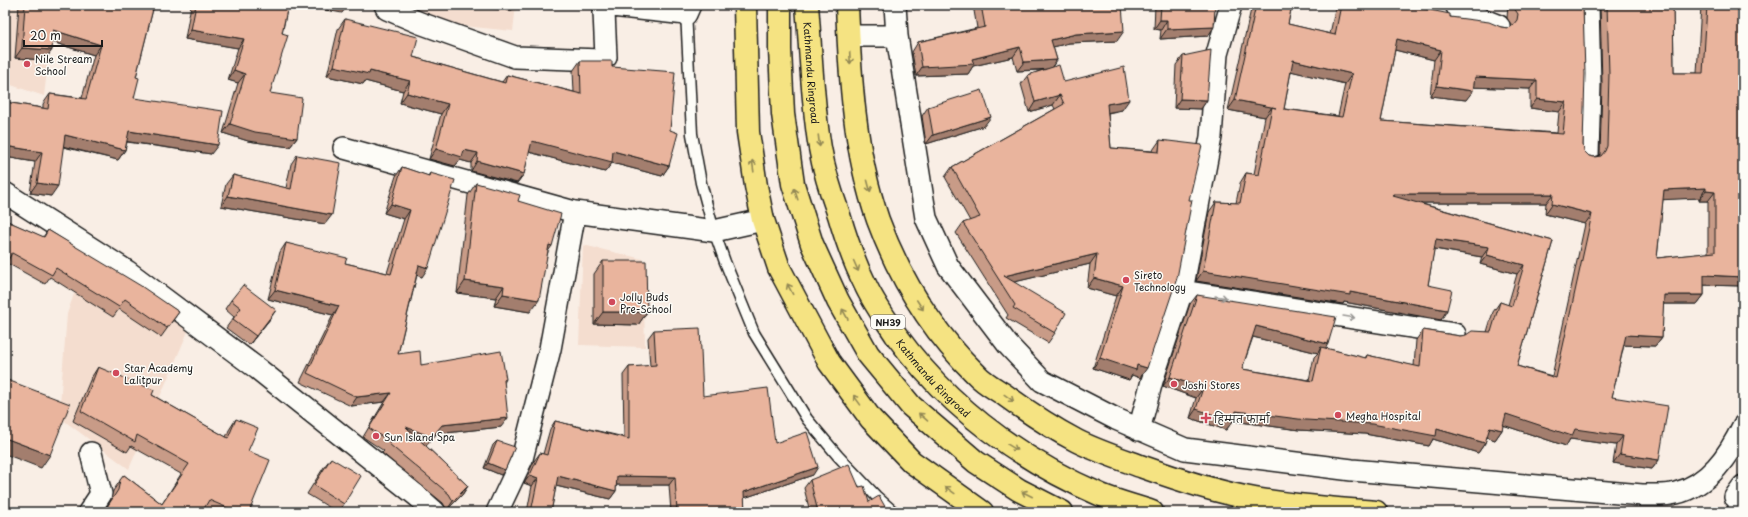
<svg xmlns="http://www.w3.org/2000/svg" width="1748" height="517" viewBox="0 0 1748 517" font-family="'Playpen Sans','Playpen Sans Deva',sans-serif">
<rect width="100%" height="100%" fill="#f9eee5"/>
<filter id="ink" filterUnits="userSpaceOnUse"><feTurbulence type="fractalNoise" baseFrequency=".025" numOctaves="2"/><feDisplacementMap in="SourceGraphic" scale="8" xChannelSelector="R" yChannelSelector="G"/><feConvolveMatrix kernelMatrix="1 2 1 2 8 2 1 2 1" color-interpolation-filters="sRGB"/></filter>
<g filter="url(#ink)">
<!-- built -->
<path fill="#f4ddcf" d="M5,5H52L50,45L44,96L5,83Z
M416,5H516L513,31L414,21Z
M583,245L643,259L645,347L579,345Z
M87,257L189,329L129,469L59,417L67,314Z"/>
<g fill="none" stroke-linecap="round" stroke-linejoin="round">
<defs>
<path id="lane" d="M686,11L692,134L701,183L714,231L725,262L754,333L807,419L838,456L876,496L894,512
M1733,512L1735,497"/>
<path id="street" d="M385,5L387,9L420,23L515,57L601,60L606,57L604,12L607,7L612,6L686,14L690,5
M895,5L897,36L926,218L948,266L1008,345L1042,381L1116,419L1185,449L1352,470L1642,495C1653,495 1666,496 1676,493C1709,485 1729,455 1743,426
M1456,5L1459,10L1499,26
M1588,5L1590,84L1588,155
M849,36H897
M344,148L575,212L714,231L763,220
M5,193L127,271L258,369L416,495L435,512
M1182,291L1455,334
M1139,430L1152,381L1182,291L1211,137L1217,54L1231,5
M1735,497L1743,486
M89,512L101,494L91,453
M497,512L522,459L550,349L575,212"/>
<path id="primary" d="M745,5L748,132L756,186L763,220L779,268L829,362L871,419L912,462L982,512
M847,5C850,77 854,151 878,220C899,277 932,331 976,374C984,383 996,389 1006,396C1028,412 1052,428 1077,441C1097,451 1121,459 1143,467C1180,480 1216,492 1255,499C1295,506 1336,509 1376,512"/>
<g id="highway">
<path d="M780,5V49L783,114L793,184L812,244L838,301L868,354L911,406L976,462L1019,490L1062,512"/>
<path id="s1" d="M807,5C811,52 812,101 820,148C824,171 831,193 839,215C846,239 854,262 865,284C873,302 885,318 896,335C949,408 1018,459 1101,495C1118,502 1135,506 1152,512"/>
</g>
</defs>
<!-- lane casing -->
<use href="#lane" stroke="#1c1c1c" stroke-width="13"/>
<!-- street casing -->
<use href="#street" stroke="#1c1c1c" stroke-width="24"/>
<!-- primary casing -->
<use href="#primary" stroke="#1c1c1c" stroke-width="25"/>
<!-- highway casing -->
<use href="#highway" stroke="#1c1c1c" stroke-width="25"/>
<!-- lane -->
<use href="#lane" stroke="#fdfcf7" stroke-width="10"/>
<!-- street -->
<use href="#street" stroke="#fdfcf7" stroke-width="21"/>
<!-- primary -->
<use href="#primary" stroke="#f5e382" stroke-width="22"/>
<!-- highway -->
<use href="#highway" stroke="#f5e382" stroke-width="22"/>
</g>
<!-- wall -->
<path fill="#c89b87" stroke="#1c1c1c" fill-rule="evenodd" d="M19,5H154L136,77L134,98L211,154L127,142L125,150L118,160L63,147L51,196L30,193L35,162L5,157V102L43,108V104L50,94L82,98L94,55L52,42V50L45,60L15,58Z
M191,5H253L258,6V5H288L270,93L297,138L290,147L248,141L223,133L238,83L228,80L238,48L185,39Z
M973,5H1122L1117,41L1069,43L1053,47L1057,60L1052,67L1064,82L1122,110L1108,113L1111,148L1153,151V150L1160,140L1140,378L1132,375L1129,380L1093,368L1116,296L1087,288L1090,264L1014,282L1055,333L1048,343L1006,318L1008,315L956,233L963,223L970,221L945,177L952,167L1055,109L1053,105L1029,112L1021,84L1028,75L1043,70L1017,71L1013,57L973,66L968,74L916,76L912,52L918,42L977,28Z
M1155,5H1215L1208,36L1160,39L1161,30L1154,29Z
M1252,5H1292L1288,24L1330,34L1336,5H1405L1450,17L1501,27L1508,28L1511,27V24L1507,18L1508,5H1583V145L1584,151L1589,156L1594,157L1600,155L1602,84L1600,5H1673L1674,73H1697L1701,5H1743V286L1704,285V295L1697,304H1663L1662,337L1655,346L1624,345L1612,397L1659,460L1652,469L1613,463L1616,445L1570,439L1566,446L1503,425L1502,430L1495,440L1487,437L1485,443L1478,453L1433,439L1429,446L1365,434L1299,430L1233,421L1226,430L1190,418L1196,398L1163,386L1190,304L1197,295L1325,348L1365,358L1367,355L1414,366L1416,340L1423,330L1460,336L1487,332L1493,312L1500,302L1508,305L1517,274L1480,264L1482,257L1434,249L1428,285L1447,310L1441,320L1344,302L1343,304L1196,281L1209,212L1216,202L1236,203L1240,183L1246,173L1254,174L1265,117L1228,110ZM1395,50L1434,60L1430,96L1466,100L1473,87L1530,89V108L1559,112L1557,133L1381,121ZM1291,71L1345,84L1338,116L1284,109ZM1700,198L1699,201H1708V253L1657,258L1663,199ZM1419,203H1546L1545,214L1585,224L1552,376L1517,366L1553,241ZM1253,337L1318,353L1314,357L1309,380L1242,369Z
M345,19L413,57L502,82L507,75L574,92L573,71L580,61L612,67L670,130L669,166L662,176L612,163L605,172L529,152L524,174L517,183L471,171V163L460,160L455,166L429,159L441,114L400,103L403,91L365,81L363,84L327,76L338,29Z
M1183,56L1207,100L1201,109L1174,108L1176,65Z
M928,107L984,126L926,144L922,116Z
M297,155L325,224L221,206L226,184L233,175L286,188L291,164Z
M402,167L428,176L430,173L422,277L417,275L398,354L421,365L506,379L504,383L501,427L436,434L426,446L468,486L462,495L447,510L443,503L382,453L384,451L363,437L384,402L351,406L300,382L333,315L268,299L280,252L286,243L345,263L387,273L404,219L384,213L396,176Z
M476,183L518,201L548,252L530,312L494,306L496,298L457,293L468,195Z
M5,220L43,237L48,230L179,312L161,337L119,309L113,317L50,277L45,284L7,263L5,265Z
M603,261L647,312L638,325L594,324V274Z
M231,300L270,319L249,345L226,328L234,317L225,309Z
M654,330L703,396L775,443L813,475L744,498L745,512H671L669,485H616V491L610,499L556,486L551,512H527L532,486L524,483L534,461L540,453L543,454L550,429L555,421L624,437L623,375L629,367L650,366L648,338Z
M98,367L152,395L226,437L229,430L236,419L248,451L249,512H206L203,511L202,512H103L111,500L113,491L124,475L162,504L181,474L131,446L127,452L73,421L91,378Z
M497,441L501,475L484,468L493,445Z
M331,458L344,504L339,512H337L307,494L324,467Z
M810,480L859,487L869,502L888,512H810L804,488Z"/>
<!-- shaded-wall -->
<path fill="#a37e6e" stroke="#1c1c1c" d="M298,5H348L342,13Z
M460,5H515L512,10L459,6Z
M1160,20H1167L1161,30L1154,29Z
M1214,27L1208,36L1160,39L1167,29Z
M53,30L101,45L94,55L46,40Z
M191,30L244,39L238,48L185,39Z
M1124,31L1117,41L1069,43L1045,49L1051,40L1076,34Z
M1397,39L1441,50L1434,60L1391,49Z
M1020,47L1013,57L973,66L968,74L916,76L922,67L972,59Z
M22,48L52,50L45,60L15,58Z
M1057,60L1050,69L1017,71L1024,62Z
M1293,60L1352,74L1345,84L1286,70Z
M334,66L370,71L410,81L403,91L365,81L363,84L327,76Z
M234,70L245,74L238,83L228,80Z
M1475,77L1537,80L1530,89L1468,87Z
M1437,86L1473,91L1466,100L1430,96Z
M407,93L448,104L441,114L400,103Z
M1060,95L1053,105L1029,112L1035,102Z
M1180,99L1207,100L1201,109L1174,108Z
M1537,99L1566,102L1559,112L1530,108Z
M1129,100L1122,110L1100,114L1107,104Z
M1235,100L1272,107L1265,117L1228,110Z
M991,117L984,126L926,144L933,135Z
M230,124L297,138L290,147L248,141L223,133Z
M129,131L218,145L211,154L123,141Z
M65,135L125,150L118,160L58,145Z
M532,141L613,151L669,166L662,176L612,163L605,172L525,151Z
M5,146L42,152L35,162L5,157Z
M436,149L464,150L478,153L471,163L460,160L455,166L429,159Z
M477,161L524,174L517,183L471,171Z
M37,183L58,186L51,196L30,193Z
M1706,188L1700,198L1657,200L1664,190Z
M1706,191L1715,192L1708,201H1699Z
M1393,194H1553L1546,203H1386Z
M228,196L332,215L325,224L221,206Z
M391,204L410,210L404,219L384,213Z
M1552,204L1592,214L1585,224L1545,214Z
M1436,239L1489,247L1482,257L1429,248Z
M549,245L552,246L543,258Z
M1097,254L1090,264L1002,285L1004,276Z
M1487,255L1524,265L1517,274L1480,264Z
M419,265L428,268L422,277L413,274Z
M1203,271L1350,292L1447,310L1441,320L1344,302L1343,304L1196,281Z
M1704,275L1743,277V286L1697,285Z
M1094,278L1123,286L1116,296L1087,288Z
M465,281L504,286L496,298L457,293Z
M275,290L339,306L333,315L268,299Z
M503,294L539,300L530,312L494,306Z
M1664,295H1704L1697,304H1657Z
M276,310L270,319L249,345L256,336Z
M603,312H647L638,325L594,324Z
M1256,326L1328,344L1322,354L1321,347L1318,353L1249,336Z
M1626,335L1662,337L1655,346L1619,345Z
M1100,358L1137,365L1147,368L1140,378L1132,375L1129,380L1093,368Z
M1170,377L1203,388L1196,398L1163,386Z
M391,393L384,402L351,406L357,397Z
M1196,409L1236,411L1437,429L1485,443L1478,453L1433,439L1429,446L1365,434L1299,430L1233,421L1226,430L1190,418Z
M1506,414L1623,436L1616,445L1570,439L1566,446L1500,424Z
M508,418L501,427L436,434L426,446L406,427L442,425Z
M1490,427L1502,430L1495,440L1483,436Z
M5,438L50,455L41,468L5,454Z
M1620,454L1659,460L1652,469L1613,463Z
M488,463L505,470L501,475L484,468Z
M818,467L813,475L738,500L744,492Z
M530,475L538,478L532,486L524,483Z
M558,476L616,491L610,499L552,485Z
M617,476L675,477L669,485H611Z
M468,486L462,495L447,510L453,501Z"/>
<!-- building -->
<path fill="#e9b49d" stroke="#1c1c1c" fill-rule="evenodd" d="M25,5H154L136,77L139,78L134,98L223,111L218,145L129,131L125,150L65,135L58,186L37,183L42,152L5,146V102L48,109L50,94L86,99L101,45L53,30L52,50L22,48Z
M196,5H253L263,7V5H288L282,33L288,35L270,93L302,98L297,138L255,132L230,124L245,74L234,70L244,39L191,30Z
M981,5H1122L1124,31L1076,34L1051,40L1057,60L1024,62L1020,47L972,59L974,64L922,67L918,42L985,27Z
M1161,5H1215L1214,27L1167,29V20H1160Z
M1256,5H1292L1288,24L1335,35L1341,5H1405L1450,14V17L1489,22L1501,27L1508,28L1513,25L1517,20L1518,14L1514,8V5H1583L1585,74L1583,145L1584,151L1589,156L1594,157L1601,156L1605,151L1607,146L1609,74L1607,5H1673L1674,73H1703L1707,5H1743V277L1704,275V295H1664L1662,337L1626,335L1612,397L1668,406L1659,460L1620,454L1623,436L1575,429L1572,436L1506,414L1502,430L1490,427L1485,443L1437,429L1436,436L1372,424L1306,420L1236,411L1233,421L1196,409L1203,388L1170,377L1197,295L1336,317L1328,344L1256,326L1242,369L1313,381L1321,347L1366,358L1367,355L1420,367L1423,330L1460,336L1466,335L1472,331L1491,332L1500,302L1512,306L1524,265L1487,255L1489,247L1436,239L1428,285L1452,290L1447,310L1350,292V295L1203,271L1216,202L1240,203L1246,173L1259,175L1272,107L1276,108L1235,100ZM1397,39L1441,50L1437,86L1473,91L1475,77L1537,80V99L1566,102L1563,134L1381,121ZM1293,60L1352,74L1342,117L1284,109ZM1706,188V191L1715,192V252L1657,258L1664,190ZM1393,194H1553L1552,204L1592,214L1556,378L1517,366L1553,241L1393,196Z
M345,19L418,37L413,57L505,83L507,75L581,94L580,61H612V67L675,72L670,130L678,133L669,166L613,151L612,162L532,141L524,174L477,161L478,153L464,150L462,157L436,149L448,104L407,93L410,81L370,71L369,74L334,66Z
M1211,50L1207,100L1180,99L1183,56Z
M1059,65L1064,82L1124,67L1129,100L1107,104L1111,148L1159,152L1160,140L1202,145L1189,200H1192L1177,278L1147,368L1137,365L1136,370L1100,358L1123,286L1094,278L1097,254L1004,276L1066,313L1055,333L1013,308L1015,305L963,223L980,217L952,167L1064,104L1060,95L1035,102L1028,75Z
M982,90L991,117L933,135L928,107Z
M297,155L341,163L332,215L228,196L233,175L291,189Z
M402,167L429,176L430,173L455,180L428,268L419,265L398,354L420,351L421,365L501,351L506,379L504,380L508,418L442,425L432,437L406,427L468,486L453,501L449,494L389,444L390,442L369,428L391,393L357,397L307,373L339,306L275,290L286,243L347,258L345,263L391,274L410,210L391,204Z
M476,183L520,195L518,201L561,214L552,246L549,245L539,300L503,294L504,286L465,281Z
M5,220L44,237L48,230L141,286L179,312L167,328L125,299L119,307L56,268L52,275L12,253L7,262L5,261Z
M603,261H646L647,312H603Z
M243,285L276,310L256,336L233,319L241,308L231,300Z
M700,328L703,396L768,388L775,443L807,432L818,467L744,492L745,512H677L675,477L617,476L616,491L558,476L551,512H531L538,478L530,475L540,453L547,455L555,421L629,439V367L656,365L654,330Z
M5,351L8,352L5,360Z
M98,367L154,390L152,395L228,438L236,419L258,428L248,451L270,460L249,512H237L209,500L202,512H107L110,508L107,507L118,490L120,480L124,475L162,504L189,464L137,435L135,442L81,411Z
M5,379L70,404L50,455L5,438Z
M497,441L515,447L505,470L488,463Z
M331,458L361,476L344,504L314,485Z
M849,464L859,487L864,486L869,502L879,496L888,512H818L810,480Z"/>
<!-- one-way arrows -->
<defs><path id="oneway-shaft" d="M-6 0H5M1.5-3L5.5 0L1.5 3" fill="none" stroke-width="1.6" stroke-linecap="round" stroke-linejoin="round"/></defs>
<g stroke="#938954">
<use href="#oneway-shaft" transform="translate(850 58) rotate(87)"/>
<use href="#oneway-shaft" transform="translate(819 141) rotate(83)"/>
<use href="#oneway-shaft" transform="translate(753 166) rotate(-98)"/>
<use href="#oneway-shaft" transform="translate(869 186) rotate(75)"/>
<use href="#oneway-shaft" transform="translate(796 194) rotate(-108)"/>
<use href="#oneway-shaft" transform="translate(856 266) rotate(66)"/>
<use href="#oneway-shaft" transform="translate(790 289) rotate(-117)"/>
<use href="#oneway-shaft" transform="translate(920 305) rotate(57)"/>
<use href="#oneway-shaft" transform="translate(845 314) rotate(-119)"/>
<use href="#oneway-shaft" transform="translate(1009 398) rotate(36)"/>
<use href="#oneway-shaft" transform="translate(857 400) rotate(-126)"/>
<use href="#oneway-shaft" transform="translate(923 417) rotate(-139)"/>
<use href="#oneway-shaft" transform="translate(1012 447) rotate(32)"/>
<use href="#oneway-shaft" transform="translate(950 490) rotate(-144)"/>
<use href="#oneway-shaft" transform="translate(1027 494) rotate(-153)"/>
</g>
<g stroke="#989794">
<use href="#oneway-shaft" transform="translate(1221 297) rotate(9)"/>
<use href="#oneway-shaft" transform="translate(1349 317) rotate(9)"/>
</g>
</g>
<!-- markers -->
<g fill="#d1495b" stroke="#fdfcf7" stroke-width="1.5">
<circle cx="27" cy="64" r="4"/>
<circle cx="1126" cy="280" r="4"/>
<circle cx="612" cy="302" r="4"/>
<circle cx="116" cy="373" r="4"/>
<circle cx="1174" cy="384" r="4"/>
<circle cx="1338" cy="415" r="4"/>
<path d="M1204 412h4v4h4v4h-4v4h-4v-4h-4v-4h4z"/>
<circle cx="376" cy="436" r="4"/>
</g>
<g text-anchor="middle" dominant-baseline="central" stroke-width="3" stroke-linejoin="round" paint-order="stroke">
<!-- shield labels -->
<rect fill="#fdfcf7" stroke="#605f5e" stroke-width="1" x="871" y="315" width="34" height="14" rx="3"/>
<g font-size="9" font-weight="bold" fill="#1c1c1c">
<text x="888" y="322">NH39</text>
</g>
<!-- poi labels -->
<g font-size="10" fill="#1c1c1c" stroke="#fdfcf7" text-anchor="start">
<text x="35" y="58">Nile Stream<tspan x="35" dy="12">School</tspan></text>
<text x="1134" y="274">Sireto<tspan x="1134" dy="12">Technology</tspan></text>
<text x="620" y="296">Jolly Buds<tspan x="620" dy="12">Pre-School</tspan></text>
<text x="124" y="367">Star Academy<tspan x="124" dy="12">Lalitpur</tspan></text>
<text x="1182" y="384">Joshi Stores</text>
<text x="1346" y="415">Megha Hospital</text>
<text x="1214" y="418">हिम्मत फार्मा</text>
<text x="384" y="436">Sun Island Spa</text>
</g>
<!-- street labels -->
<g font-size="10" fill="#1c1c1c" stroke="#fdfcf7">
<text stroke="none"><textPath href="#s1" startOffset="68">Kathmandu Ringroad</textPath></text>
<text stroke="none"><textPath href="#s1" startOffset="404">Kathmandu Ringroad</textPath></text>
</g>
</g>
<!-- margin -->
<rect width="1748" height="517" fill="none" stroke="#fdfcf7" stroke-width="20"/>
<rect x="10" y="10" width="1728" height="497" fill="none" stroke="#1c1c1c" stroke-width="1.5" filter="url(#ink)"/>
<!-- scale -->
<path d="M24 40v6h78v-6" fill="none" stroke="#1c1c1c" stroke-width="2"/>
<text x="30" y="40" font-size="12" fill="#1c1c1c" stroke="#fdfcf7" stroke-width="3" paint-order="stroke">20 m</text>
</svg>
